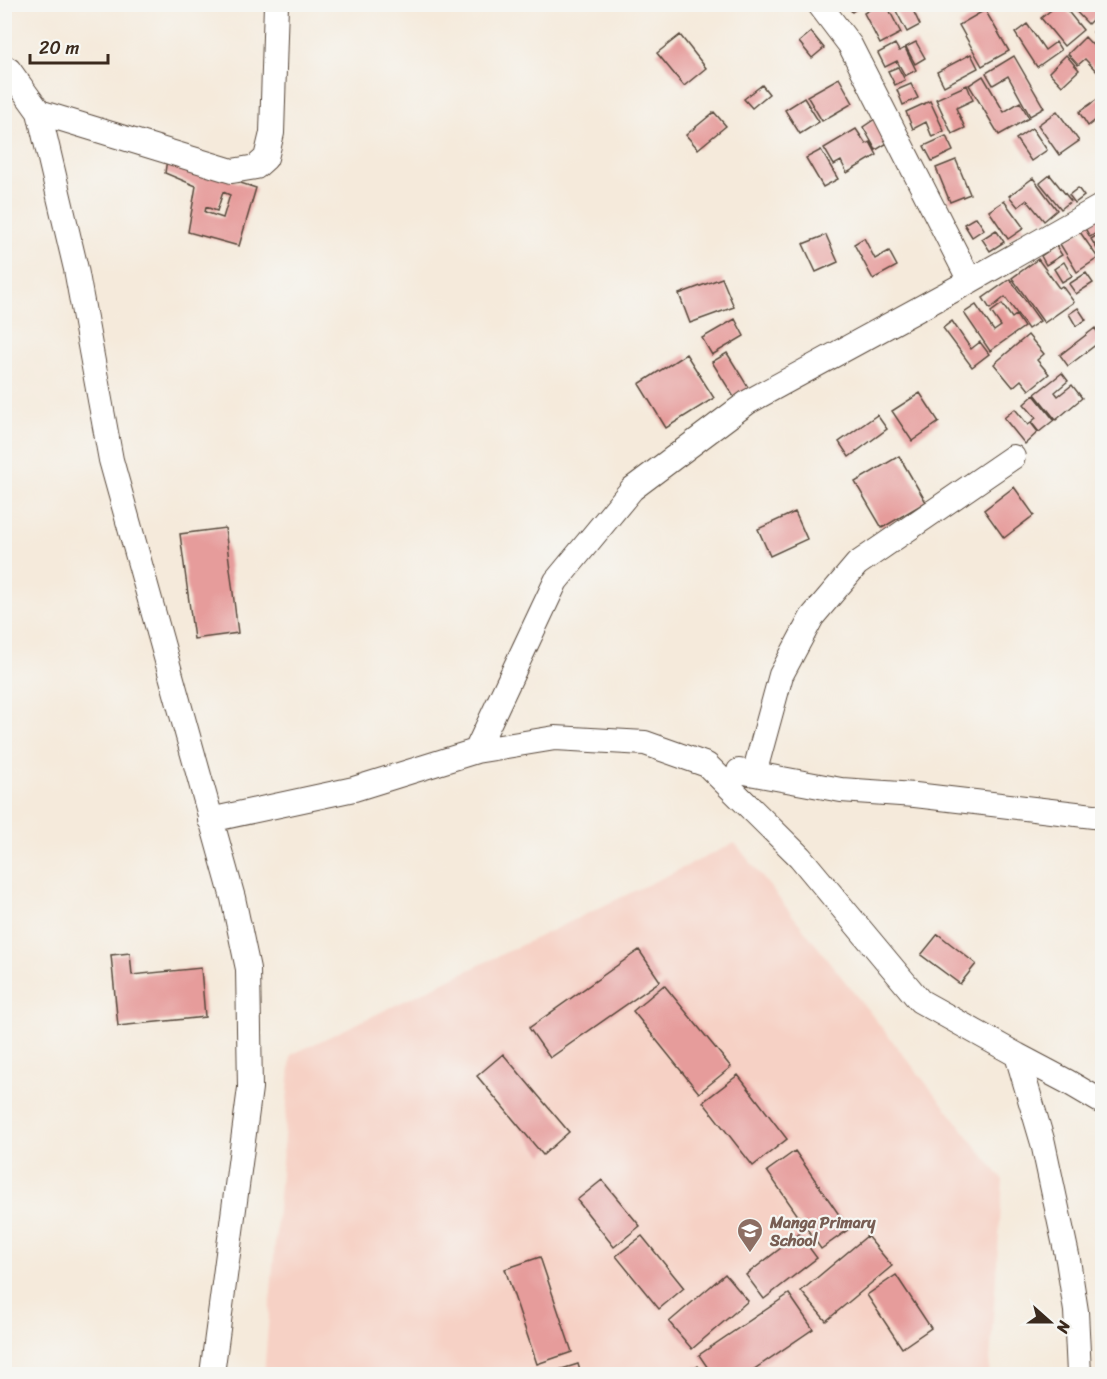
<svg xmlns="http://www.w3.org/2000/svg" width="1107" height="1379" viewBox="0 0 1107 1379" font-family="Sriracha,sans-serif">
<rect width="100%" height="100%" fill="#f6f6f2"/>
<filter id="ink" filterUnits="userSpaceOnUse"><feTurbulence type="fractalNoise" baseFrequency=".0167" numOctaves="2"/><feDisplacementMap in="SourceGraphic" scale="12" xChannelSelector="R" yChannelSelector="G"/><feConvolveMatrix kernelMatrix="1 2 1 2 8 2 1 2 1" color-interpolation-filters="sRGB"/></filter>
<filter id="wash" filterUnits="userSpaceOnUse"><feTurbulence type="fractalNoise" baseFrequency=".008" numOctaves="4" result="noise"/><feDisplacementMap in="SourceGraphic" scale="24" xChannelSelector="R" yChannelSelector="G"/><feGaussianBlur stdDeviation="1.35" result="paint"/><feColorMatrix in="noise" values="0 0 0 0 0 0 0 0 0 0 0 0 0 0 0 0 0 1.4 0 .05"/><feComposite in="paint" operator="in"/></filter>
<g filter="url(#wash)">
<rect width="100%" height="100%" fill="#f5eadb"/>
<!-- built -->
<path fill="#f6d1c5" d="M735,843L1003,1180L989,1374H264L291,1055Z"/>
<g id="blocks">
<!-- building -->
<path fill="#e69c9b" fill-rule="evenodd" d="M879,4H886L901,33L880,44L864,13Z
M888,4H910L920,25L907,32L895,9L891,11Z
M1059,4H1062L1083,30L1064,46L1041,18Z
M1069,4H1102V10L1088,24Z
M847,5H862L852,12Z
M985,10L1009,51L982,66L959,25Z
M1102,23V42L1093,32Z
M1027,24L1045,50L1056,42L1061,50L1037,67L1015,33Z
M811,32L824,48L812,58L799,42Z
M680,35L706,68L684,86L657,53Z
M1085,37L1102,55V77L1085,59L1078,65L1068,54Z
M916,42L925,58L915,64L906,47Z
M895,44L899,51L905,48L916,70L905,76L897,61L885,67L878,53Z
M971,54L978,68L944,86L937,72Z
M1066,55L1079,70L1062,86L1049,72Z
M1014,56L1044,108L1030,116L1008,76L993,85L986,73Z
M898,67L905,80L895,85L888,71Z
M983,76L1004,112L1020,102L1029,118L999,135L969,85Z
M839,78L853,103L822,121L807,96Z
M911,84L918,98L903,105L897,90Z
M762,85L769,94L752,108L744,99Z
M967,85L973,100L956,108L965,128L952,134L936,99Z
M1102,96V115L1088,126L1079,112Z
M804,98L819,122L800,134L785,110Z
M930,101L944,131L932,137L926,122L913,129L906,112Z
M1057,111L1079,141L1059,155L1038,125Z
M714,112L726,126L698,149L686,135Z
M875,119L889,142L876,150L863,127Z
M1032,128L1047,150L1031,161L1016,139Z
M856,129L866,144L870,142L877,155L847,173L841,161L834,165L824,148Z
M946,136L953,151L932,161L924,146Z
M821,150L838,179L823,187L806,158Z
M167,159L256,188L239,246L188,232L196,186L165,173ZM223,192L230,195L223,218L205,212L206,207L217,211Z
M956,160L970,194L950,202L936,168Z
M1050,175L1071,201L1061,209L1040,183Z
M1033,178L1057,210L1044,221L1027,200L1018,207L1009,196Z
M1078,188L1084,196L1075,203L1069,195Z
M1004,201L1024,228L1008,239L989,211Z
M1102,213V229L1090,237L1083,225Z
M976,217L984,229L972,237L964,224Z
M996,230L1004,242L990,251L982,239Z
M1080,232L1098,258L1077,272L1060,244Z
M1102,232V257L1091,239Z
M826,235L838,262L816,272L803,244Z
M864,238L875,259L889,251L897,266L873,279L854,244Z
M1056,246L1062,255L1046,265L1041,256Z
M1038,259L1059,288L1062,286L1074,302L1044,323L1012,278Z
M1064,262L1072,276L1062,282L1054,269Z
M1086,273L1093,283L1076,294L1069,284Z
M722,278L734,307L690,323L679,294Z
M1010,279L1040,321L1028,329L1005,297L990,309L983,298Z
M1002,304L1012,318L1016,315L1024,327L990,351L964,313L976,305L994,331L1001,326L991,312Z
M1078,308L1086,320L1076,326L1069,314Z
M735,319L744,336L712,355L702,338Z
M952,321L971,349L980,342L989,354L972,367L943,328Z
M1095,328L1102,340L1068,366L1060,355Z
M1028,335L1044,354L1037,360L1049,374L1029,390L1021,380L1013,387L994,364Z
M727,353L751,392L737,402L712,362Z
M686,354L714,398L666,428L639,384Z
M1062,373L1068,381L1055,392L1058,396L1072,385L1082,398L1056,420L1035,394Z
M920,393L939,422L912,441L892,411Z
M1034,395L1054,420L1039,432L1031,422L1036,418L1024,404Z
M1015,409L1028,425L1031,423L1038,432L1025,444L1004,418Z
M877,415L887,429L849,457L839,442Z
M899,456L926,502L882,528L855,482Z
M1014,487L1034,515L1004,538L984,510Z
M795,512L807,539L770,556L758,529Z
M225,528L238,633L194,639L180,534Z
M938,934L976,964L960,984L921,955Z
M639,950L660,981L550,1058L529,1028Z
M130,953L132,975L201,968L205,1017L118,1026L111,955Z
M664,985L731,1067L699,1093L633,1011Z
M503,1054L569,1132L543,1155L477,1076Z
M738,1075L787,1139L753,1166L703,1102Z
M795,1151L849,1229L821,1249L767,1171Z
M602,1180L640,1226L614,1247L577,1200Z
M799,1234L817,1258L764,1299L746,1275Z
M642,1236L684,1288L659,1309L616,1256Z
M867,1236L892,1266L826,1321L801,1291Z
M540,1257L572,1352L537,1364L505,1269Z
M725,1274L748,1301L692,1349L669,1322Z
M896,1275L931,1328L902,1348L867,1295Z
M789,1294L813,1329L747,1374H712L699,1355Z
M578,1364L581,1374H546Z
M698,1366L704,1374H686Z"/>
</g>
</g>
<g filter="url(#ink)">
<use href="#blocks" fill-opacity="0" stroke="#57473a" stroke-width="1.5"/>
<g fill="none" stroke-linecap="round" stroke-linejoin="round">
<defs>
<path id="minor" d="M819,4L850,45L970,281
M4,67L9,70L39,112L76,269L111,460L233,898L248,969L250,1088L212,1374
M39,112L232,171L256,167L266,158L272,133L276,4
M476,751L556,581L632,489L748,402L970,281L1102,206
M739,771L841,790L915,795L1102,817
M754,774L781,675L812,617L857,564L1013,457
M210,820L354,789L476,751L555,738L645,743L707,765L800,857L920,1001L1017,1055L1043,1143L1068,1260L1076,1311L1079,1374
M1017,1055L1068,1082L1102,1102"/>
</defs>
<!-- minor casing -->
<use href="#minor" stroke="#57473a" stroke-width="26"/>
<!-- minor -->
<use href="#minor" stroke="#fff" stroke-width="24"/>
</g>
</g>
<!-- icons -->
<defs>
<symbol id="school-pin" viewBox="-11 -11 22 30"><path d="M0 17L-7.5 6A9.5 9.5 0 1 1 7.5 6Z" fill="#8d6e63" stroke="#f6f6f2"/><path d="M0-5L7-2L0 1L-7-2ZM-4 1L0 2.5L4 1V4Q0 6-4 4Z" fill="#fff"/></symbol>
</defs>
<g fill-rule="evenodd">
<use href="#school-pin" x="735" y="1216" width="30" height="40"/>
</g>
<g text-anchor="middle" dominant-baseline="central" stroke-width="4.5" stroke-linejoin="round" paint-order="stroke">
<!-- education labels -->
<g font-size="16" font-weight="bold" fill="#785e54" stroke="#f6f6f2" text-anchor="start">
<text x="770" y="1222">Manga Primary<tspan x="770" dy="18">School</tspan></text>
</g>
</g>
<!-- margin -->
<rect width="1107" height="1379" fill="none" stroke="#f6f6f2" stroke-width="24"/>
<!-- north arrow -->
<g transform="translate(1050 1322) rotate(111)" stroke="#f6f6f2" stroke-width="4.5" paint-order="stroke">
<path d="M0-4.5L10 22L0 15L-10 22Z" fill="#3b2a1e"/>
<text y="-9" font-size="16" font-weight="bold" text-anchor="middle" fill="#3b2a1e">N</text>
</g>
<!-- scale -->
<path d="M30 54v9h78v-9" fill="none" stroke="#3b2a1e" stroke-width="3"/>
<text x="39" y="54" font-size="18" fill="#3b2a1e" stroke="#f6f6f2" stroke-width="4.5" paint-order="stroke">20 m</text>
</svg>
